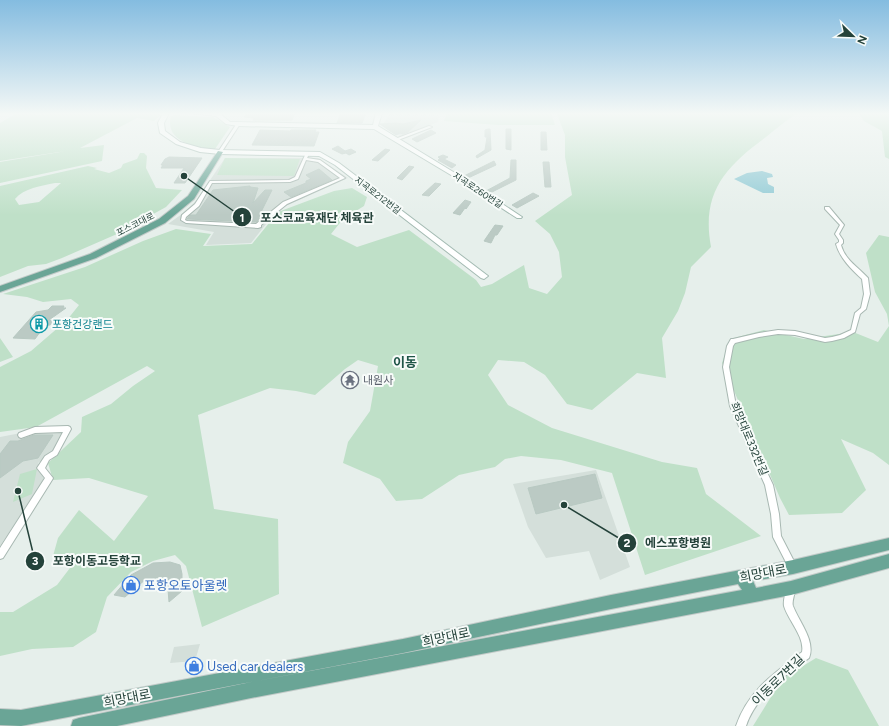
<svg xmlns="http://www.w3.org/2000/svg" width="889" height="726" viewBox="0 0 889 726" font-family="Figtree,'Noto Sans KR',sans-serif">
<rect width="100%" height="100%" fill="#e6efeb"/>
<!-- built -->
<path fill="#d4dfda" d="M389,114L439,115L438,122L400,136L382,126Z
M225,158H318L348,178L277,210L251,243L206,245L214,232L168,224L182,214L196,201Z
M65,431L52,453L38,463L44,479L0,546V437L26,432Z
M596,470L630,567L600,580L589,551L546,558L528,527L513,484Z
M200,644L195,661L170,663L174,647Z"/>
<!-- green -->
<path fill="#bfe0c8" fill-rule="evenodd" d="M17,113C27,113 44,117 51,113H156L161,115L154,121L137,118L80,148L104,145L102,161L0,183V162L66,151L0,161V123Z
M447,113H551L555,125H499L444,121Z
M798,113C786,120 776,129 766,137C725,167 701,193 711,247L691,267L685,293L678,311L662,338L666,378L637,373L592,410L567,404L545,375L524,362L498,360L488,375L508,405L552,428L662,462L697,468L706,494L761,536L645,575L612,473L561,460L521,456L505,459L495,467L459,475L422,499L396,501L380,479L343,463L348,442L370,411L378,366L358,360L345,369L315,395L296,391L270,388L198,415L214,509L278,519L279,594L202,627L186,566L175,555L153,561L131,572L107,597L96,632L73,647L32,649L0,656V612H13L57,585L73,564L53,556L58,538L79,510L114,541L148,496L89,478L53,480L48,463L81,432L82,417L111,404L133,386L155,371L147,366L36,427L0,432V367L31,351L67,320L79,305L71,299L43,302L27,297L3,294L85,267L143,241L176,229L211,234L203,246L252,244L278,212L334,191L352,188L367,197L364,206L343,219L331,234L357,247L409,230L476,280L481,287L492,284L524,265L529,288L547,294L562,277L559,252L550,234L535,221L572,195L565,157V135L557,114Z
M858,113H889V159L885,157L882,131L864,121Z
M175,115L213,117L230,127L215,149C197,148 164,142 171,116Z
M140,153H144L147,156L146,168L156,188L182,190L166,207L117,234L62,258L46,264L28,266L0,277V186L88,166L97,168L94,169L109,173L121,168L123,164L137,159ZM55,183H61L39,202L19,205L15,199C24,188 41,186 55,183Z
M225,158L300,159L294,176L217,175Z
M879,235L889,237V326L887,314L875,292L866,253Z
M889,326V465L873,453L841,439L866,490L842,513L789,515L780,498L722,363L730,339L764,330L804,339L853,332L878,342Z
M0,338L13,357L0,362Z
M37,469L32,494L13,502L20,474Z
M816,658L848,670L879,726H753L782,679Z"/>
<!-- water -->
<path fill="#8ec9d4" d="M762,171L772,174L773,177L767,178L768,184L774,187V193H763L734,179L747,173Z"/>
<!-- building -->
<path fill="#bbcac4" stroke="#b8c9c2" d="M247,113H295L292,120H253L254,118L244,117Z
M341,113H366L362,123H337Z
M421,120L408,132L403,134L400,133L396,135L380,124L396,123L403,124Z
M488,129H490L491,150L477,158L476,156L485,150L487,137H485V130Z
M506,129H511V150L506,149Z
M260,130L290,131L291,130H316L315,132H319L314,146L252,145Z
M431,130L436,133L417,142L412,139Z
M541,132H546L547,150H541Z
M338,146L345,151L351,149L356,152L349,155L346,153L342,154L332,149Z
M385,149L390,150L378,161L372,160Z
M443,155L448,157L444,159L456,165L452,168L438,160L440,159L438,157Z
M169,157L202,158L185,183H174L184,168H161L163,165H161L165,159Z
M511,160H516V180L490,193L486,191L510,178Z
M494,161L496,165L468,178L464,176Z
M543,162H549L551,187H545Z
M409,166L414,167L402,180L397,178Z
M319,169L332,180L291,197L284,192L306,183V181L311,179L306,175Z
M435,183L441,184L429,196L422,195Z
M250,186V187L258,188L253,203L265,190H272L259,216L263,217L256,222L187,219L190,215H196L213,190Z
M533,193L539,196L517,208L512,205Z
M465,200L471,202L466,209L465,208L460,215L453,213Z
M495,225L503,226L497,235H495L491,243L484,241Z
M52,306H64L63,308H66L49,320L54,322L45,328H43L35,339L13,338L36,312L48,310Z
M34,435H53L38,458L23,461L0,478V454L10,441H18Z
M595,474L602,498L536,514L528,488Z
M170,562L180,565L182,574V591L169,602L167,577L146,579L125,597L114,595L131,575L153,563Z"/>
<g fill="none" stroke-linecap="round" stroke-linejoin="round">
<defs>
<path id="street" d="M237,123L240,124L221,153H219L218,152Z
M429,126L432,127L398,140L395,139Z
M306,153L309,154L307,158L320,160L345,178L287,204L261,225V227L258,228L186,223L181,220L182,215L195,204L210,181L289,180L295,177ZM306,160L318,162L340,178L283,202L256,224L187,221L185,220L186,217L199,206L212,183L290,182L298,179Z
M825,207H829L844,225L839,234L843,240V243L841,245C845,260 858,267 868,278L870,294L866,309L860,314L855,332L844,338L832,341L825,342L795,335L778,334L759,337L735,343L733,346L729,367L736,406L773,485L779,514L781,536L797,567L796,570L793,571L790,570L773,537L771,514L765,485L730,406L723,367L727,346L731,339H733L759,333L778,330L795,331L825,338L832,337L840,335L851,330L855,313L861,308L864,294L862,279C851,269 840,258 836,244L839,242V240L835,234L840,225L825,209Z
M68,426L70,427L71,429L57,455L49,460L45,468L53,478L52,480L3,558L0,559V548L45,478L37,468L45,456L53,451L63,432L35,433L21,438L19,437L18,435L19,433L35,427Z
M791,584L794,585C797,592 791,600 793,606C799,622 816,641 809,658C784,676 756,696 746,726H736C748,691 773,674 802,652C805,637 788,620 784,606C783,601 786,590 788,585Z"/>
<path id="secondary" d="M163,113H169L164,123L165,131L180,142L201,148L220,150L320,152L339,163L488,276L484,279L481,278L335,165L319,156L220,154L200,152L176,144L160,133L158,123Z
M192,113H219L230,122H238L373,125L376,113H382L378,126L455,173L522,217L521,218H517L451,175L374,129L238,126L226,124L216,116Z"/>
<path id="primary" d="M218,151L223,152L194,199L165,223L96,258L0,292V286L90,254L159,219L188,196Z
M889,538V550L793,574L753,581L756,588L791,581L889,554V568L791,595L251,698L117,726H71L73,720L79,718L251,682L742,590L738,584L611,609L403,653L21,726L0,725V709L21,710L403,639L611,595L793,560Z"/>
</defs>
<!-- street casing -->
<use href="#street" stroke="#a8b8b2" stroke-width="2"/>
<!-- secondary casing -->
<use href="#secondary" stroke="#a4bbb3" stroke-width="2"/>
<!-- primary casing -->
<use href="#primary" stroke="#c2cac8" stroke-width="2"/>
<!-- street -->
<use href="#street" fill="#fff" fill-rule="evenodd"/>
<!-- secondary -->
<use href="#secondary" fill="#fff" fill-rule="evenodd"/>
<!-- primary -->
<use href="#primary" fill="#6aa596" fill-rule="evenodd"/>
</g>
<!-- sky -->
<linearGradient id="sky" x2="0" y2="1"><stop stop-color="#84bce0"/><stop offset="0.53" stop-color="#f4f8f6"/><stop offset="1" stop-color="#f4f8f6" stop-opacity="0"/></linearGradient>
<rect width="889" height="215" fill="url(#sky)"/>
<!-- icons -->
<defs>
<symbol id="building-ring" viewBox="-11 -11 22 22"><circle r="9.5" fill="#f7fbf9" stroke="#0f9aa8" stroke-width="1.5"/><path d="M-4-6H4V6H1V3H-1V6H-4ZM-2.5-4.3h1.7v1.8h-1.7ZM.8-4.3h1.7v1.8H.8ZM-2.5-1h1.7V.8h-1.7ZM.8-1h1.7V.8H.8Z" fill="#0f9aa8"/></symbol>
<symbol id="temple-ring" viewBox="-11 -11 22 22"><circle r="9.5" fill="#f7fbf9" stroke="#6b7280" stroke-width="1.5"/><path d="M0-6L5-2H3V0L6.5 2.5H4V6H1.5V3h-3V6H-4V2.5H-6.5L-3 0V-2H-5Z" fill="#6b7280"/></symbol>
<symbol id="shop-ring" viewBox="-11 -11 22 22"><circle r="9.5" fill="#f7fbf9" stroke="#3f7fe0" stroke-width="1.5"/><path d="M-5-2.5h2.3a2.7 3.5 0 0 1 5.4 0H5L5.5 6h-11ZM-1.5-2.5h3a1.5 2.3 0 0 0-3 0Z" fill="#3f7fe0"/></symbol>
</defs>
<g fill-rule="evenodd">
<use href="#building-ring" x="29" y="314" width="20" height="20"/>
<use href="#temple-ring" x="340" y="370" width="20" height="20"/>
<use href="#shop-ring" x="121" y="575" width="20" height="20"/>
<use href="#shop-ring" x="184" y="656" width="20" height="20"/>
</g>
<g text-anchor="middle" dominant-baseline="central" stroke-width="4" stroke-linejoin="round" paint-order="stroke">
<!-- far-street labels -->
<g font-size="9" fill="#24423a" stroke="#f7fbf9">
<text transform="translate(478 190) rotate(33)">지곡로260번길</text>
<text transform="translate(378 195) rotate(37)">지곡로212번길</text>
<text transform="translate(135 224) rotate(-27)">포스코대로</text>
</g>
<!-- culture labels -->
<g font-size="11" fill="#0d838f" stroke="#f7fbf9" text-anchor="start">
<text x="52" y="324">포항건강랜드</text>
</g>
<!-- worship labels -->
<g font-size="11" fill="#5b616d" stroke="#f7fbf9" text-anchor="start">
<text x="363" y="380">내원사</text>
</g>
<!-- street labels -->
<g font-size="11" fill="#24423a" stroke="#f7fbf9">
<text transform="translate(749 439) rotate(67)">희망대로332번길</text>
</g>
<!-- quarter labels -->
<g font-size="13" font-weight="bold" fill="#1f5548" stroke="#f7fbf9">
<text x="405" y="362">이동</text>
</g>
<!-- near-street labels -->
<g font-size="13" fill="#24423a" stroke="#f7fbf9">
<text transform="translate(763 573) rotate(-11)">희망대로</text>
<text transform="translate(446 637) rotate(-12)">희망대로</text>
<text transform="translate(778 680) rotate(-44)">이동로7번길</text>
<text transform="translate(127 698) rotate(-11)">희망대로</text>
</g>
<!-- near-shop labels -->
<g font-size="13" fill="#366cbe" stroke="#f7fbf9" text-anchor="start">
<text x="144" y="585">포항오토아울렛</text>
<text x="207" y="666">Used car dealers</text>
</g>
</g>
<!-- callouts -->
<path fill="none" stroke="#24423a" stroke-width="1.5" d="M184 176L242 217M564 505L627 543M18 491L35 561"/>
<g fill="#24423a" stroke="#f7fbf9" stroke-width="1.5">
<circle cx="184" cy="176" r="4"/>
<circle cx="564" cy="505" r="4"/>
<circle cx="18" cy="491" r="4"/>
<circle cx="242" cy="217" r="10"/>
<circle cx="627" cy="543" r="10"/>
<circle cx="35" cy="561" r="10"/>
</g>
<g font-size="12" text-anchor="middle" font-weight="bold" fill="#fff">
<text x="242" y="222">1</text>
<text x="627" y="547">2</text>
<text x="35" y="565">3</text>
</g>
<g font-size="12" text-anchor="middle" font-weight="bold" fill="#24423a" stroke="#f7fbf9" stroke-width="4" stroke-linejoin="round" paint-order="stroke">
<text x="317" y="222">포스코교육재단 체육관</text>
<text x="678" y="547">에스포항병원</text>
<text x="97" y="565">포항이동고등학교</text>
</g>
<!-- north arrow -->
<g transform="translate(853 36) rotate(113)" stroke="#f7fbf9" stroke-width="3" paint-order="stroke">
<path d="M0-3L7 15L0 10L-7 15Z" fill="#24423a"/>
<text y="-6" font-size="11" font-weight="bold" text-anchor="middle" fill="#24423a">N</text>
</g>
</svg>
